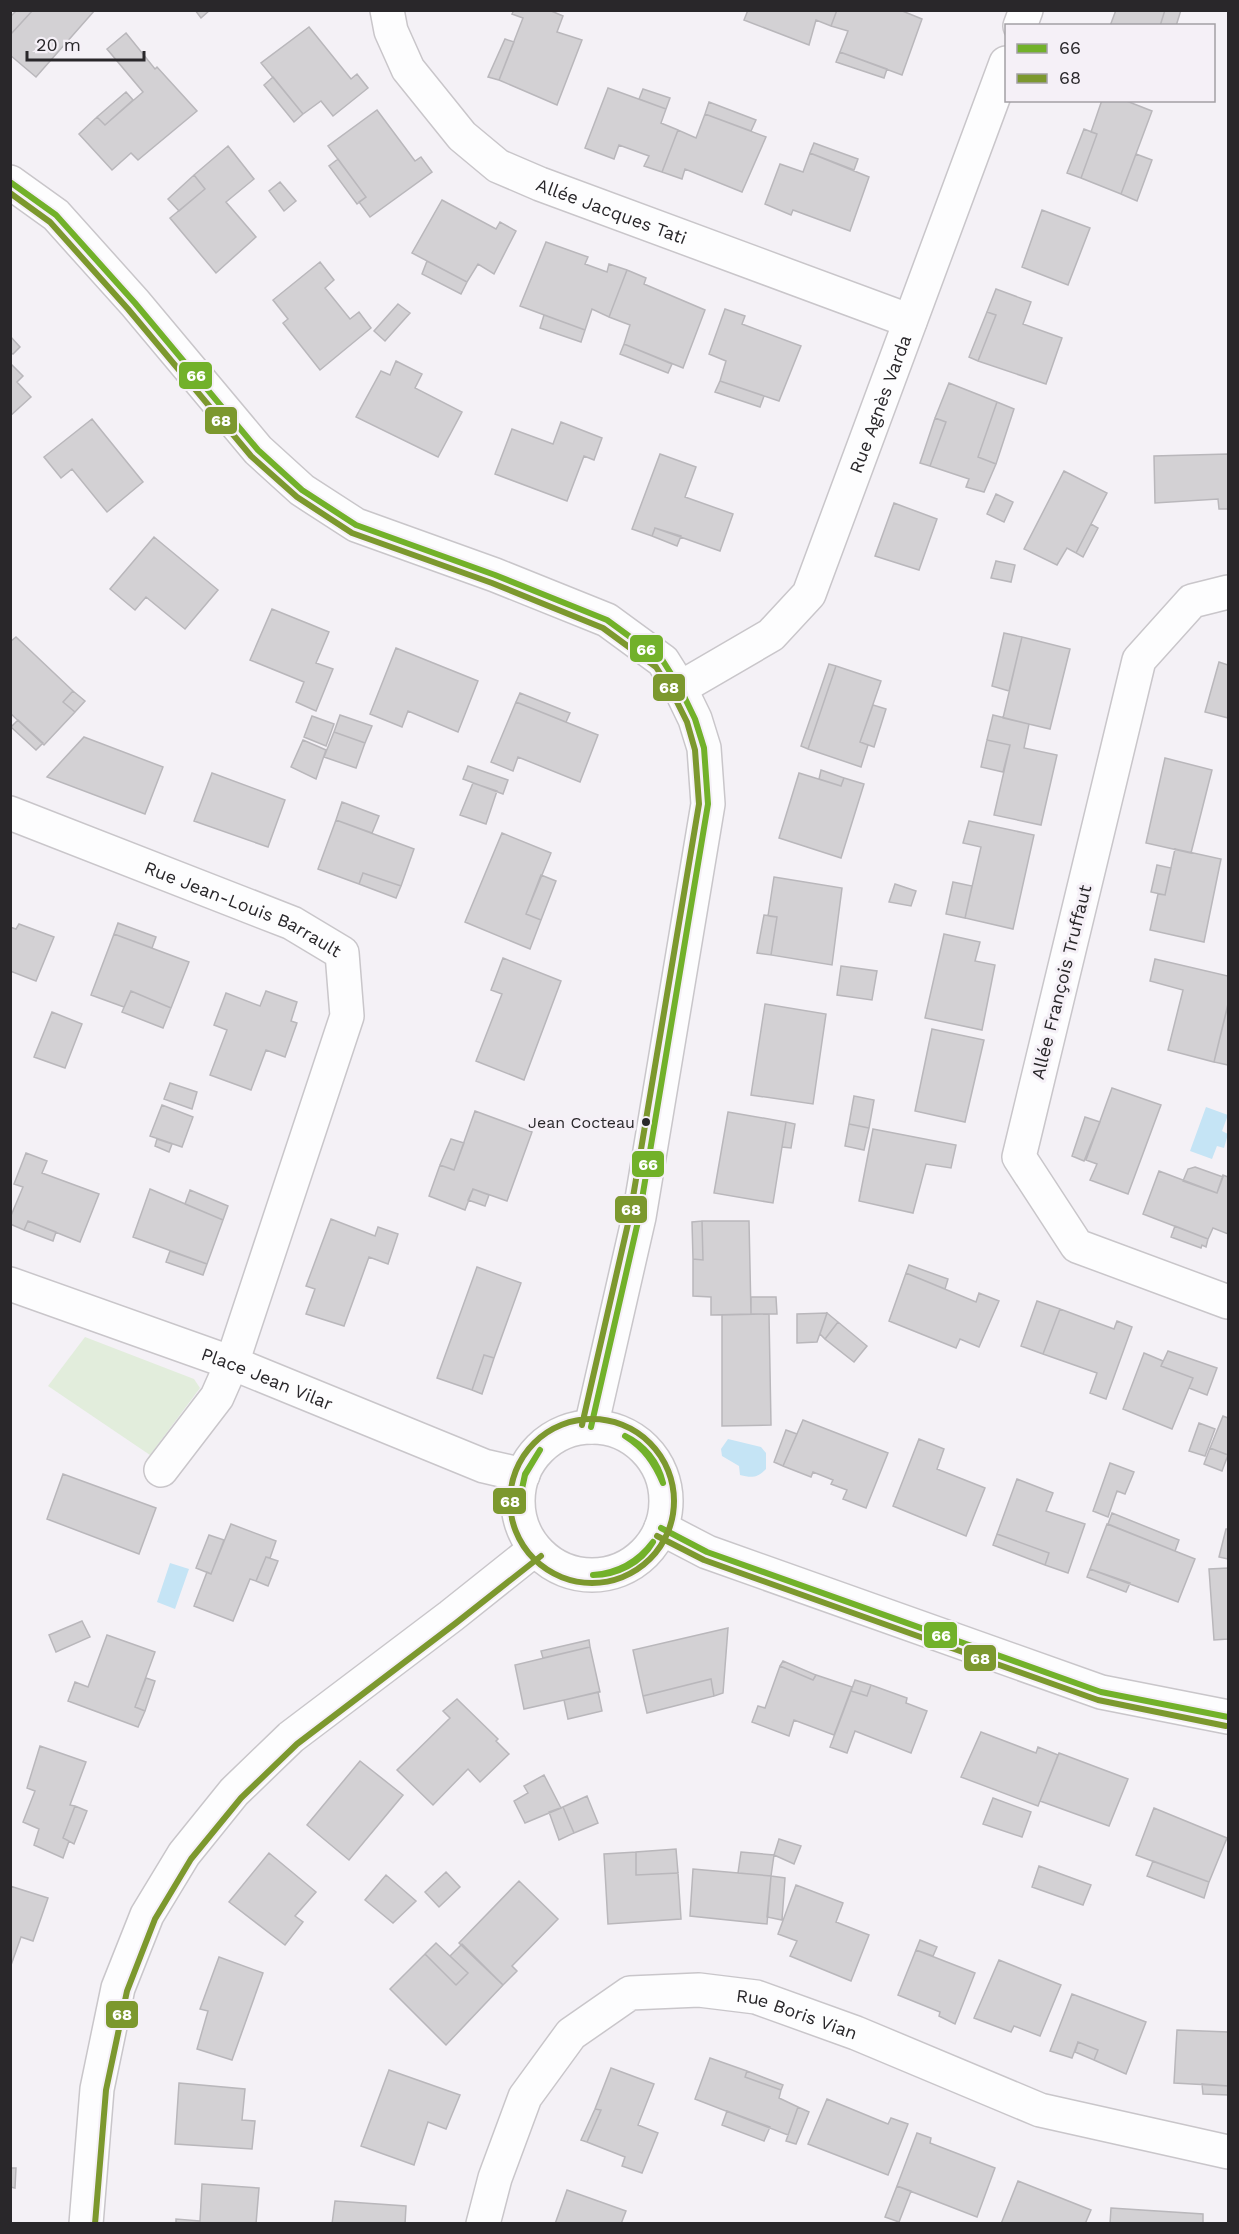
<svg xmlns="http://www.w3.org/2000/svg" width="1239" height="2234" viewBox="0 0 1239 2234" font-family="'Work Sans',sans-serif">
<rect width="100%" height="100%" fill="#f4f1f6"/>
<!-- green -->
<path fill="#e2eddc" d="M85,1337L194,1379L200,1388L150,1455L48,1386Z"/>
<!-- water -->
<path fill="#c5e4f5" d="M1206,1107L1228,1115L1222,1131L1228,1134L1224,1148L1217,1146L1212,1159L1190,1151Z
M728,1439L761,1447L766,1453V1469C757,1478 752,1478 740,1475L739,1466L722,1456L721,1449Z
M170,1563L189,1569L175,1609L157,1602Z"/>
<!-- building -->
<path fill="#d3d1d4" stroke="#b9b7bb" stroke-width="1.5" d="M17,10H33L10,35V17Z
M33,10H95L36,77L10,55V35Z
M195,10H210L201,18Z
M514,10H549L563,16L557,32L582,40L557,105L499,80L523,18L512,14Z
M748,10H837L831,26L816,20L809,45L744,20Z
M837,10H900L922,19L902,75L840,52L848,31L831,26Z
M1116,10H1165L1160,26H1110Z
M1165,10H1181L1176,26H1160Z
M309,27L351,79L357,74L368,88L333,116L321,101L303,114L261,63Z
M126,33L155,69L157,67L197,111L138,160L131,153L112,170L79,134L97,117L105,125L143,92L107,49Z
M505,39L514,42L499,80L488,77Z
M840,52L887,69L884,78L836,62Z
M273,77L303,114L294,122L264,85Z
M608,88L666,109L661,123L678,130L662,172L644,166L649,156L619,145L614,159L585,148Z
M643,89L670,98L666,109L639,99Z
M126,92L133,100L105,125L97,117Z
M1102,100H1124L1152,111L1121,194L1081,178L1097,134L1091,132Z
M709,102L756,120L751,131L705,114Z
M377,110L415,161L421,157L432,172L370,217L359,202L366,197L328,146Z
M705,114L766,137L742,192L685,169L682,179L662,172L678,130L696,138Z
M1084,129L1097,134L1081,178L1067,173Z
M814,143L858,159L854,170L810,153Z
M228,146L254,179L226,202L256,237L216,273L170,218L205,189L194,175Z
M810,153L869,177L850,231L793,210L791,215L765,204L780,164L803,172Z
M1136,154L1152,160L1137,201L1121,194Z
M338,159L366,197L357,204L329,166Z
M194,175L205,189L179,211L168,199Z
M280,182L296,201L284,211L269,191Z
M442,200L496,229L500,222L516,231L494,274L478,264L467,282L412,253Z
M1042,210L1090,228L1068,285L1022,267Z
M546,242L588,257L585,264L607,272L609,264L627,270L609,317L592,309L585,330L520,306Z
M427,261L467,282L461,294L422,274Z
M320,262L334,280L325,288L350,319L359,312L371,328L320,370L283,323L288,319L273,300Z
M627,270L646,278L644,284L705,310L683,368L624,344L630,325L609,317Z
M996,289L1031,302L1023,324L1062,338L1046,384L978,361L996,315L987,312Z
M398,304L410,313L385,341L374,331Z
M725,309L745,316L742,324L801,346L779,401L720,381L726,361L709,354Z
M987,312L996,315L978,361L969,357Z
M544,315L585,330L581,342L540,328Z
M10,336L20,347L13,354L10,352Z
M624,344L672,364L668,373L620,354Z
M396,361L422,374L415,388L462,412L438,457L356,417L381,371L390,375Z
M10,363L23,376L17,382L31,397L10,416Z
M720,381L764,396L760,407L715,392Z
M949,383L997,402L978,457L996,464L984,492L966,487L969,479L930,466L946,422L935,418Z
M997,402L1014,409L996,464L978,457Z
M935,418L946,422L930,466L920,463Z
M92,419L143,482L107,512L72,469L61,478L44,457Z
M561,422L602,438L594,460L584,456L567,501L495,474L512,429L553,444Z
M660,454L696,467L685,497L733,514L720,551L655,528L652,536L632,529Z
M1228,454V509H1219L1218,499L1155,503L1154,456Z
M1064,471L1107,493L1076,553L1067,548L1057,565L1024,549Z
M996,494L1013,502L1004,522L987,514Z
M894,503L937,519L919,570L875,556Z
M1091,524L1098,528L1083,557L1076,553Z
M655,528L681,536L677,546L652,536Z
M154,537L218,590L185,629L146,597L135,610L110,589Z
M996,561L1015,565L1011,582L991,578Z
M272,609L329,632L316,663L333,669L316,711L296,702L304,682L250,660Z
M1004,633L1022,637L1009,691L992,686Z
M16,637L73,691L63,702L75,712L44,745L10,713V642Z
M1022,637L1070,649L1050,729L1003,718Z
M396,648L478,681L458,732L408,711L402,727L370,714Z
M1219,662L1228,665V718L1205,712Z
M829,664L836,666L808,749L801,746Z
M836,666L881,681L860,742L868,745L861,767L808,749Z
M73,691L85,701L75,712L63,702Z
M520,693L570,713L566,722L516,702Z
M516,702L598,735L580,782L518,757L513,771L491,762Z
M873,705L886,709L874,747L860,742Z
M340,715L372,726L365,743L334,732Z
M993,715L1029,724L1024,748L1057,755L1041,825L994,815L1010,745L987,740Z
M312,716L334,724L326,746L304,737Z
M18,720L43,743L36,750L11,727Z
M334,732L365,743L356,768L324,757Z
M84,737L163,767L145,814L47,777Z
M303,740L326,750L316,779L291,767Z
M987,740L1010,745L1003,772L981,767Z
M1165,758L1212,770L1191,853L1146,843Z
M468,766L508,780L503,794L463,779Z
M821,770L844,778L841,786L819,779Z
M212,773L285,800L268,847L194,821Z
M799,773L841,786L844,778L864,784L841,858L779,838Z
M473,783L497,791L486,824L460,815Z
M342,802L379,816L372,833L336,820Z
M336,820L414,849L401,886L363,873L359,884L318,869Z
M969,821L1034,835L1013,929L965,918L981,847L963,843Z
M502,833L551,853L526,914L541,920L530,949L465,922Z
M1175,849L1221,859L1204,942L1150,930L1158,894L1165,895Z
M1157,865L1171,868L1165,895L1151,892Z
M363,873L401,886L396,898L359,884Z
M541,875L556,881L541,920L526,914Z
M774,877L842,888L832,965L771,955L777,917L768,916Z
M953,882L972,886L965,918L946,914Z
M895,884L916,891L911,906L889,902Z
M764,915L777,917L771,955L757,953Z
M118,923L156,937L152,948L114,934Z
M19,924L54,937L36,981L10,971V927L16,929Z
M114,934L189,962L171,1008L131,991L124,1007L91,995Z
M944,934L980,942L975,961L995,965L982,1030L925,1018Z
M503,958L561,981L524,1080L476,1061L502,994L491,990Z
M1155,959L1228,976V1004L1214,1062L1168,1050L1183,990L1150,981Z
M841,966L877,971L872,1000L837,995Z
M131,991L171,1008L163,1028L122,1012Z
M266,991L297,1002L291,1021L297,1023L285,1057L266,1050L251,1090L210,1075L227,1030L214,1025L226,993L260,1006Z
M765,1004L826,1014L813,1104L751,1095Z
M1227,1009H1228V1065L1214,1062Z
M52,1012L82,1024L65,1068L34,1057Z
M932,1029L984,1040L965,1122L915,1111Z
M170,1083L197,1092L192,1109L164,1099Z
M1112,1088L1161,1105L1128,1194L1090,1180L1097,1164L1086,1160Z
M854,1096L874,1100L869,1128L849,1124Z
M162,1105L193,1117L182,1147L150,1136Z
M475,1111L532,1132L507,1201L473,1189L465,1210L429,1196L440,1165L454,1170Z
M728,1112L786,1122L773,1203L714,1193Z
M1085,1117L1100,1122L1084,1161L1072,1156Z
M786,1122L795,1124L791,1148L782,1147Z
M849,1124L869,1128L864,1150L845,1146Z
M873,1129L956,1145L951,1168L926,1164L913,1213L859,1201Z
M157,1139L172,1144L169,1152L155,1146Z
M451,1139L464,1143L454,1170L440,1165Z
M26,1153L47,1161L42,1173L99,1194L80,1242L28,1221L24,1230L10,1224V1218L23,1187L14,1184Z
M1195,1167L1223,1177L1217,1193L1183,1181L1188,1169Z
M1159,1171L1217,1193L1223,1175L1228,1177V1234L1213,1228L1208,1239L1143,1214Z
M150,1189L223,1220L207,1264L133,1237Z
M473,1189L489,1195L485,1206L468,1200Z
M190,1190L228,1206L223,1220L185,1204Z
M331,1219L375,1236L378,1227L398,1234L388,1264L369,1257L344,1326L306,1314L315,1289L306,1286Z
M28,1221L56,1232L53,1241L24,1230Z
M702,1221L703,1260L693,1259L692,1222Z
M702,1221H749L751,1314L711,1315V1297L693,1296V1259L703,1260Z
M1175,1226L1208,1239L1206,1247L1202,1245L1201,1248L1171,1237Z
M170,1251L207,1264L203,1275L166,1262Z
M909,1265L948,1279L945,1289L906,1273Z
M477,1267L521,1283L494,1358L484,1355L472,1390L437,1378Z
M906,1273L976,1302L979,1293L999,1301L979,1347L960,1339L956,1348L889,1321Z
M751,1297H776L777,1314H751Z
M1037,1301L1060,1309L1043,1354L1021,1346Z
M1060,1309L1114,1329L1117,1321L1132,1327L1106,1399L1090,1393L1097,1373L1043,1354Z
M827,1313L838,1322L825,1339L820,1334Z
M827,1313L817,1342L797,1343V1314Z
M769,1314L771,1425L722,1426V1315Z
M838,1322L867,1346L854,1362L825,1339Z
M1168,1351L1217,1368L1207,1395L1189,1388L1193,1378L1161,1366Z
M1144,1353L1163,1361L1161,1366L1193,1378L1172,1429L1123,1409Z
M484,1355L494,1358L482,1394L472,1390Z
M1223,1416L1228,1418V1455L1210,1448Z
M803,1420L888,1453L866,1508L843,1499L847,1490L831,1484L833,1480L813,1472L811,1477L783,1466Z
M1199,1423L1215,1429L1205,1456L1189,1451Z
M786,1430L797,1434L783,1466L774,1462Z
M919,1439L944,1449L937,1469L985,1488L966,1536L893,1506Z
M1210,1448L1228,1455L1222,1471L1204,1464Z
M1110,1463L1134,1472L1125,1494L1117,1491L1108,1517L1093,1511Z
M63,1474L156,1508L139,1554L47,1519Z
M1017,1479L1053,1493L1046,1511L1085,1524L1068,1573L1045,1565L1049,1553L997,1534Z
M1112,1513L1179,1540L1175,1551L1108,1524Z
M231,1524L276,1541L270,1558L266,1557L256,1581L250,1579L233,1621L194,1606L207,1572L211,1574Z
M1107,1524L1195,1559L1178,1602L1090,1569Z
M1226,1529H1228V1559L1219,1557Z
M997,1534L1049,1553L1045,1565L993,1545Z
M209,1535L224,1540L211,1574L196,1568Z
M266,1557L278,1561L268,1586L256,1581Z
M1228,1568V1639L1214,1640L1209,1569Z
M1090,1569L1130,1583L1126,1592L1087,1577Z
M82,1621L90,1637L56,1652L49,1635Z
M728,1628L723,1693L714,1696L711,1679L643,1696L633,1650Z
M107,1635L155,1652L135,1707L145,1711L138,1727L68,1701L75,1682L88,1687Z
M589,1640L590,1647L543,1658L541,1651Z
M590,1647L600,1692L524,1709L515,1665Z
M783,1661L816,1675L813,1680L780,1666Z
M780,1666L813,1680L816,1675L852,1687L834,1735L794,1720L789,1736L752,1722L758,1706L765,1708Z
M146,1678L155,1681L145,1711L135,1707Z
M711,1679L714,1696L647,1713L643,1696Z
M855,1680L871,1685L867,1696L851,1691Z
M871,1685L907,1698L906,1703L927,1711L911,1753L855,1731L847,1753L830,1747L851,1691L867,1696Z
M598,1692L602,1711L568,1719L564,1700Z
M457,1699L498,1739L496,1741L509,1754L480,1782L468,1769L433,1805L397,1770L450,1718L443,1711Z
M981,1732L1036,1753L1038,1747L1058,1755L1038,1806L961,1777Z
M40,1746L86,1762L70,1805L75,1806L63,1838L69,1841L63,1858L34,1845L39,1829L23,1822L35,1791L27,1788Z
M1059,1753L1128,1779L1109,1826L1040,1801Z
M360,1761L403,1795L349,1860L307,1825Z
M544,1775L561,1808L525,1823L514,1801L528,1793L524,1786Z
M587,1796L598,1823L574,1833L563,1807Z
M993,1798L1031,1812L1022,1837L983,1824Z
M75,1806L87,1811L74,1844L63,1838Z
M563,1807L574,1833L559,1840L549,1812Z
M1154,1808L1227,1838L1209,1882L1136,1855Z
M779,1839L801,1846L794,1864L774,1855Z
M676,1849L678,1873L636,1875V1852Z
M636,1852V1875L678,1873L681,1919L608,1924L604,1854Z
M741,1852L774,1855L771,1876L738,1873Z
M269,1853L316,1892L295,1916L303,1922L285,1945L229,1902Z
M1153,1861L1209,1882L1204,1898L1147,1876Z
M1039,1866L1091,1885L1083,1905L1032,1887Z
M693,1869L771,1876L767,1924L690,1916Z
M446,1872L460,1887L439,1907L425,1892Z
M386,1875L416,1901L393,1923L365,1900Z
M771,1876L785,1878L782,1920L767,1917Z
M519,1881L558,1919L512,1966L517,1971L503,1985L459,1943Z
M796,1885L843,1903L836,1922L869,1935L851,1981L790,1956L797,1941L778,1934Z
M10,1886L48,1898L33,1941L21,1937L10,1968Z
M920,1940L937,1947L933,1956L916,1950Z
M436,1943L468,1973L456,1985L425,1954Z
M462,1944L503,1985L446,2045L390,1989L425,1954L456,1985L468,1973L450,1956Z
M916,1950L975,1973L955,2024L939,2016L940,2012L898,1995Z
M219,1957L263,1973L232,2060L197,2049L208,2011L200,2009Z
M999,1960L1061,1985L1040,2036L1014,2026L1011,2032L974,2018Z
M1072,1994L1146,2022L1126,2074L1094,2060L1098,2050L1078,2042L1072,2058L1050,2051Z
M1177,2030L1228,2032V2086L1174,2083Z
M1078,2042L1098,2050L1094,2060L1075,2052Z
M710,2058L747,2071L745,2077L781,2090L779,2098L798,2107L788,2135L695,2099Z
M611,2068L654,2084L638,2125L658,2133L642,2173L622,2166L625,2157L587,2142L601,2110L595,2109Z
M389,2070L460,2095L446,2129L428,2122L414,2165L361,2146Z
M747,2071L783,2085L781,2090L745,2077Z
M179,2083L245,2089L242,2120L255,2121L252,2149L175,2144Z
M1202,2084L1228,2086V2095L1203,2094Z
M827,2099L888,2124L891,2118L908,2124L888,2175L808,2144Z
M798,2107L809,2112L796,2144L786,2141Z
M595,2109L601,2110L587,2142L581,2140Z
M727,2111L770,2127L764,2141L722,2125Z
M917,2133L931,2138L930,2143L995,2168L977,2217L897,2186Z
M10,2168H16L15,2188L10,2187Z
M1018,2181L1091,2210L1085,2224H1001Z
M202,2184L259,2188L256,2224H176V2219L200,2221Z
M897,2186L911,2191L899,2222L885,2217Z
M567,2190L626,2211L621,2224H555Z
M335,2201L406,2206L405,2224H332Z
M1111,2208L1203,2214V2224H1110Z"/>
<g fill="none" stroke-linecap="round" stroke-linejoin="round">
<defs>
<g id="minor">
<path id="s1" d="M387,10L391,31L408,69L462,136L498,166L540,184L910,321"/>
<path d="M1020,26L1026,10"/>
<path d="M10,182L56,215L135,303L258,450L302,490L356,525L495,575L607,620L663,661L680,688L695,719L704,748L708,804L639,1217L591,1427"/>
<path d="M1228,592L1192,601L1139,660L1019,1157L1077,1246L1228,1302"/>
<path id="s2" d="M680,688L771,635L809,594L1006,63"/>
<path id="s3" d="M10,813L292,923L342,953L347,1016L232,1363L217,1397L161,1470"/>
<path id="s4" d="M10,1284L232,1363L484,1466L523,1475"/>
<circle cx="592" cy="1501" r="74"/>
<path d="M661,1528L707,1552L1101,1692L1228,1717"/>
<path d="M86,2224L97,2089L118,1988L147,1915L184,1854L234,1792L291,1737L451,1616L535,1549"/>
<path id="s5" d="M483,2224L495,2178L525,2097L571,2034L630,1993L699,1990L756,1997L856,2033L1040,2110L1228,2152"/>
</g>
</defs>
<!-- minor casing -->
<use href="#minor" stroke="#c9c6ca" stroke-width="36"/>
<!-- minor -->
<use href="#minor" stroke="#fdfdfe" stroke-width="33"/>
<defs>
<path id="bus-1" d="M10,182L56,215L135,303L258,450L302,490L356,525L495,575L607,620L663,661L680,688L695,719L704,748L708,804L639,1217L591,1427
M625,1436C644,1445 658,1462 663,1483
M625,1436C644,1448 654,1462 663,1483
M520,1498L525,1474L540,1450
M520,1498L525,1475L540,1450
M661,1528L707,1552L1101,1692L1228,1717
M593,1575C617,1575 641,1563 653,1542
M593,1575C618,1573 638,1562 653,1542"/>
<path id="bus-2" d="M10,193L50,222L128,309L251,456L297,497L352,533L492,583L603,628L656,667L672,692L687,722L695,750L699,804L630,1215L582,1425
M510 1501a82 82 0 1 1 164 0a82 82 0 1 1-164 0Z
M657,1536L704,1560L1098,1700L1226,1726
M95,2224L106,2090L127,1991L155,1919L191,1859L241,1798L297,1744L456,1623L541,1556"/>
</defs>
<!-- bus-1 casing -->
<use href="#bus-1" stroke="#f5f0f7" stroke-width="10"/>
<!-- bus-2 casing -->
<use href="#bus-2" stroke="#f5f0f7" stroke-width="10"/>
<!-- bus-1 -->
<use href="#bus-1" stroke="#72b12a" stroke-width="6"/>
<!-- bus-2 -->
<use href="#bus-2" stroke="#7c982e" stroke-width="6"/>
</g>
<!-- markers -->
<circle fill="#29272a" stroke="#f5f0f7" stroke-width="2" cx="646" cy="1122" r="5"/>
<g text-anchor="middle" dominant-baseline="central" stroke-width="6" stroke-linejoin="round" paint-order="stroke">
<!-- bus labels -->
<g font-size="16" fill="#29272a" stroke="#f5f0f7" text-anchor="end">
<text x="635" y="1122">Jean Cocteau</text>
</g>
<!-- street labels -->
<g font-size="18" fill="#29272a" stroke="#f5f0f7">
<text stroke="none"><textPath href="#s1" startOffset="318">Allée Jacques Tati</textPath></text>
<text stroke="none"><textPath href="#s2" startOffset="364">Rue Agnès Varda</textPath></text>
<text stroke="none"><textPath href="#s3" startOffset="252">Rue Jean-Louis Barrault</textPath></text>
<text transform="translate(1061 982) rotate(-76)">Allée François Truffaut</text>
<text stroke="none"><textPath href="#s4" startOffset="274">Place Jean Vilar</textPath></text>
<text stroke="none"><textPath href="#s5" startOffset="454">Rue Boris Vian</textPath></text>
</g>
</g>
<g stroke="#f5f0f7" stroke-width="2">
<rect x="178" y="361" width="35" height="29" rx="6" fill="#72b12a"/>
<rect x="204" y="406" width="34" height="29" rx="6" fill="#7c982e"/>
<rect x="629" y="634" width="35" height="29" rx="6" fill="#72b12a"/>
<rect x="652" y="673" width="34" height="29" rx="6" fill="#7c982e"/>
<rect x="631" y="1150" width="34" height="28" rx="6" fill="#72b12a"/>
<rect x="614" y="1195" width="34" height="29" rx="6" fill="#7c982e"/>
<rect x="492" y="1487" width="35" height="28" rx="6" fill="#7c982e"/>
<rect x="923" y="1621" width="35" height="28" rx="6" fill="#72b12a"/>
<rect x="963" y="1644" width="34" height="28" rx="6" fill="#7c982e"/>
<rect x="105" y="2000" width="34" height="29" rx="6" fill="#7c982e"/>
</g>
<g font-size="16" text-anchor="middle" font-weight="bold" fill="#fff">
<text x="196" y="381">66</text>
<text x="221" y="426">68</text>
<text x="646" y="655">66</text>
<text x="669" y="693">68</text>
<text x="648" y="1170">66</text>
<text x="631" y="1215">68</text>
<text x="510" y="1507">68</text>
<text x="941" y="1641">66</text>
<text x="980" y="1664">68</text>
<text x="122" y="2020">68</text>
</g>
<!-- border -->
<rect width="1239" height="2234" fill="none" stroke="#29272a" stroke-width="24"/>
<!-- legend -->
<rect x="1005" y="24" width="210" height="78" fill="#f5f0f7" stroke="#a3a0a5" stroke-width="1.5"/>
<rect x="1017" y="44" width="30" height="9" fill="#72b12a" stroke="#a3a0a5" stroke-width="1.5"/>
<text x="1059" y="54" font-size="18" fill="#29272a">66</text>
<rect x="1017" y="74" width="30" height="9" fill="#7c982e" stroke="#a3a0a5" stroke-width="1.5"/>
<text x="1059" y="84" font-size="18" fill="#29272a">68</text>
<!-- scale -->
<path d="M27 51v9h117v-9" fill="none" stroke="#29272a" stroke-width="3"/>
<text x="36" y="51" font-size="18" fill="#29272a" stroke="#f5f0f7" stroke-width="4.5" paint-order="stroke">20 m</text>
</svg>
